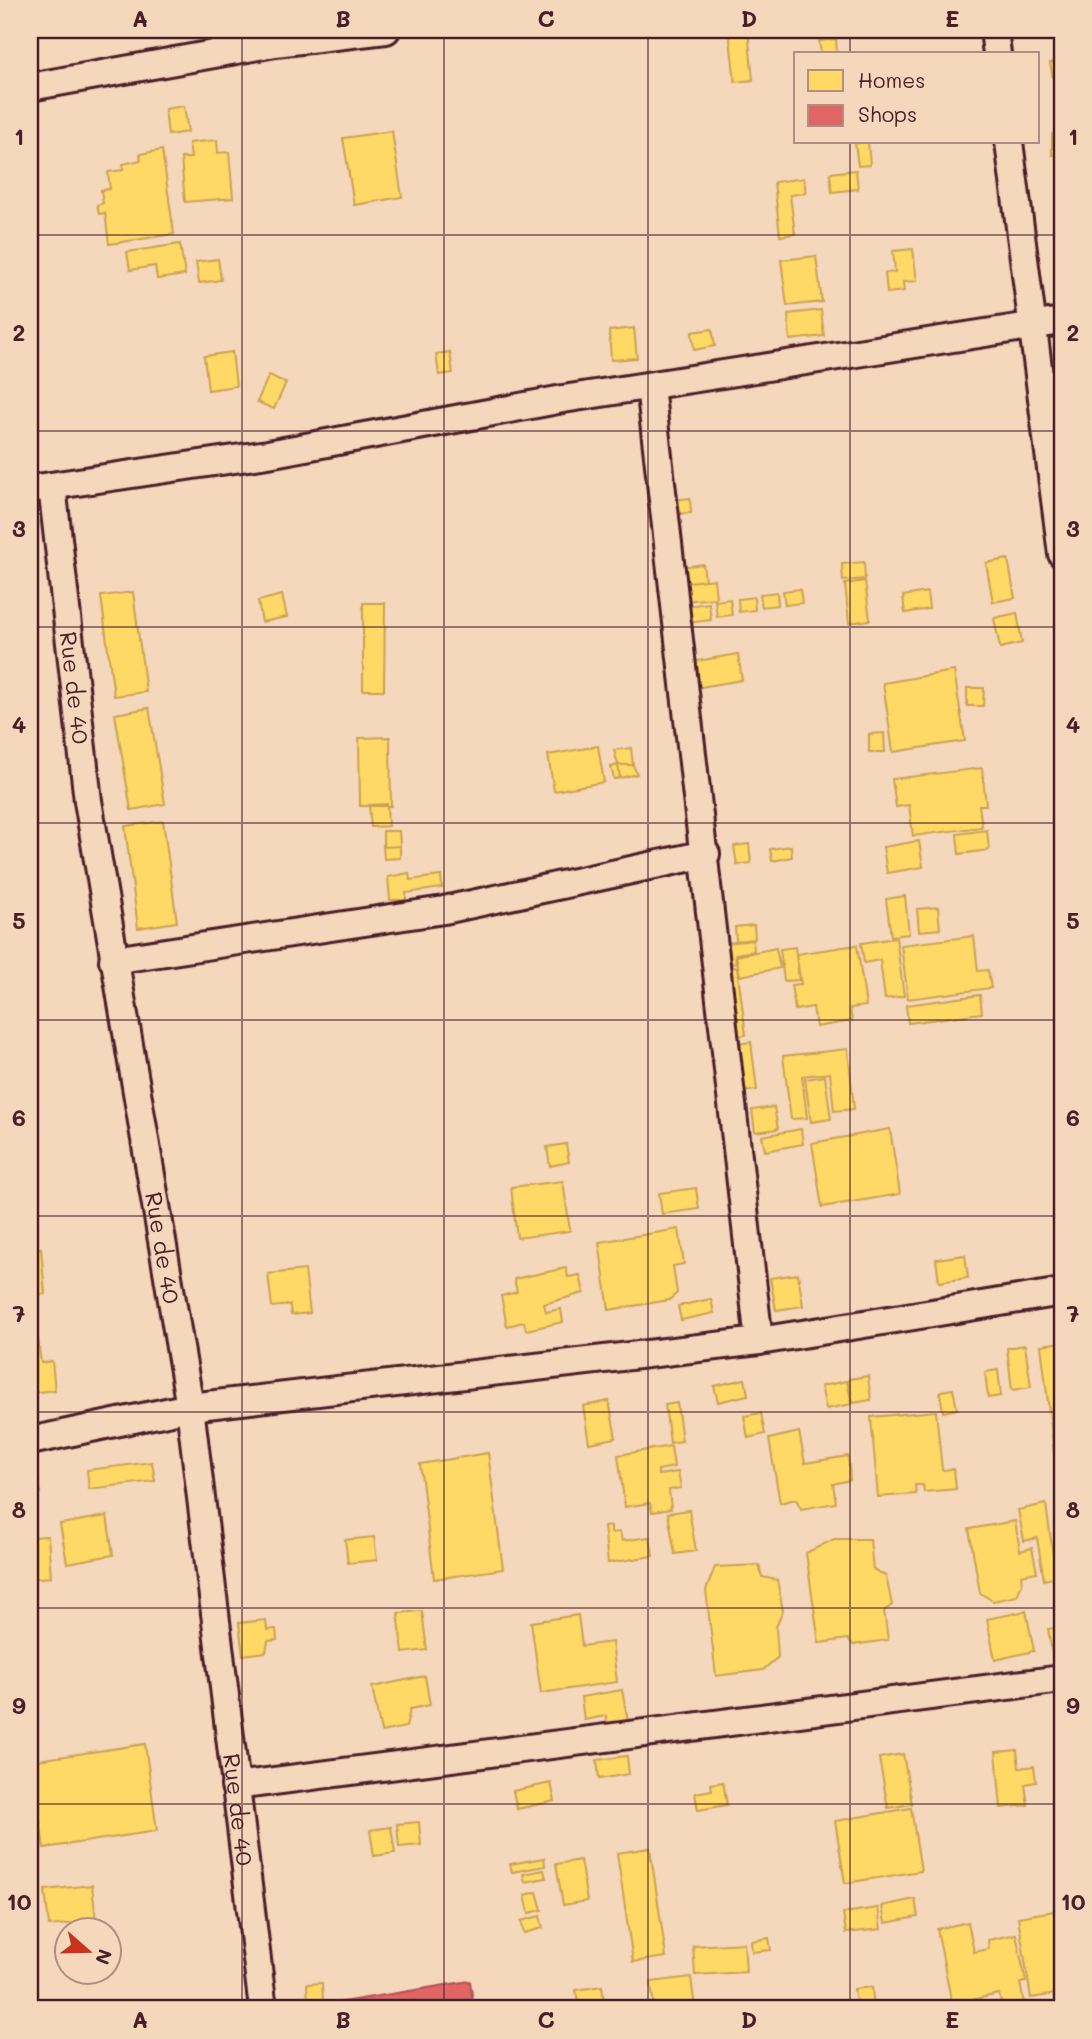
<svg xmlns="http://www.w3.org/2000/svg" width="1092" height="2039" viewBox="0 0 1092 2039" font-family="Mali,sans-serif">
<rect width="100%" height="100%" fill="#f5d8bb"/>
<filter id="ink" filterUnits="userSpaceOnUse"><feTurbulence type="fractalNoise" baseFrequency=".0143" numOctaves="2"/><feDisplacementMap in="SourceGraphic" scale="14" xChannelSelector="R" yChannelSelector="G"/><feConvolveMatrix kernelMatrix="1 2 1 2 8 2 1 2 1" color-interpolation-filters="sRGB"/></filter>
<g filter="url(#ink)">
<!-- homes -->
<path fill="#ffd966" stroke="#c9a154" stroke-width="2" d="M729,30H748L753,80L735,82Z
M836,39L837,54H821L819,41Z
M1062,61V78L1053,79L1050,63Z
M184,106L188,132L168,135L165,109Z
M392,131L402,197L354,205L343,138Z
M1052,134H1062V155H1052Z
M217,140L218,153L229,152L233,198L185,202L181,158H191L189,143Z
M868,142L870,165L858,166L855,143Z
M162,150L174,234L109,244L105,213L99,214L97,205L103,203L101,190L110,189L108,172L123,170V164L141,160L140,154Z
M856,170L858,189L832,192L830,173Z
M804,178L806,193L790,195L795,234L780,236L774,182Z
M180,244L185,275L157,279L155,266L130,270L127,252Z
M913,249L917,281L903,282L904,291L887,293L885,273L895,272L893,251Z
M816,256L822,302L787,306L781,260Z
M218,259L221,280L199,283L196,262Z
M821,310L824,336L790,340L788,314Z
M634,328L637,358L611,360L609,331Z
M712,329L715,346L694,350L692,332Z
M232,352L236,386L208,390L204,356Z
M450,352L453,373L439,375L436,354Z
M269,375L286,383L274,409L257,402Z
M690,498L691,513L674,514L673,500Z
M1008,559L1015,598L993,602L986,563Z
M864,562L865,579L843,581L842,564Z
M703,564L705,580L682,583L680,567Z
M714,579L716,598L684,601L682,583Z
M865,581L870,620L849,623L845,584Z
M800,589L802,603L785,605L783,591Z
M133,592L146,692L114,696L101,596Z
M777,592L778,605L762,607L760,594Z
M927,592L929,609L905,613L903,596Z
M282,595L287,617L262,622L258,601Z
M754,597L755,610L739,612L738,599Z
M730,599L732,615L717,617L715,601Z
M363,603H385L384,690H363Z
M709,603L711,620L687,623L685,606Z
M1017,613L1022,643L1000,648L994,618Z
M738,654L742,680L695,688L691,662Z
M954,671L965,741L893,752L883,683Z
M967,688H984L983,706H967Z
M30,702H33L35,714L30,715Z
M149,708L165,804L131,810L115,714Z
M884,733L885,752H869V734Z
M390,737L391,806H360L359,738Z
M598,746L604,782L554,791L548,755Z
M631,748L633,765H618L614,750Z
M618,765H633L637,774L620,778Z
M618,765L620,778L614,779L611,767Z
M982,768L986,805H979L982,827L913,836L909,805L896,807L892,779Z
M387,804L388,826L371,827L369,805Z
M163,821L177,922L138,928L125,826Z
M987,830L989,850L959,854L957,834Z
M383,831H399L400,846L383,847Z
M919,841L923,867L887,873L883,847Z
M749,844L751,863L737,865L734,846Z
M400,846V858L384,859L383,847Z
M791,846L792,857L772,861L770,849Z
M409,873L410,880L441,876L442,888L406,893V900H390L388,877Z
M905,896L909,934L891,936L886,899Z
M938,907L940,929L919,931L917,909Z
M754,925L755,939L736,941L735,927Z
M974,936L978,971L988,970L991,988L908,999L901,945Z
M896,938L904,996L885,999L880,960L864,963L861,943Z
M753,940L754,951L735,954L736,963L720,966L717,944Z
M857,945L866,1006L850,1008L852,1021L816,1027L813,1007L795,1010L791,985L801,984L796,954Z
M795,947L799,980L784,981L780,949Z
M776,948L780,968L740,976L736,956Z
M737,967L746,1035L729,1037L720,969Z
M980,995L982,1013L908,1023L906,1005Z
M751,1042L757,1090L737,1093L730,1045Z
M848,1049L854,1109L834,1111L830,1073L802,1076L807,1118L791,1119L783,1056Z
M825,1076L831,1119L811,1122L805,1079Z
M774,1107L778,1129L755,1132L752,1110Z
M801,1129L803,1144L765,1151L762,1136Z
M890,1129L900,1194L822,1207L812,1143Z
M566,1144L569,1162L550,1166L547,1147Z
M563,1181L570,1231L517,1238L511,1187Z
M696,1188L699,1209L662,1214L659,1193Z
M679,1229L684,1264L673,1266L677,1293L669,1300L609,1310L599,1242Z
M30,1248H41L45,1294L30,1296Z
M965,1255L968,1278L939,1282L936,1259Z
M566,1268L568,1277L580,1275L584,1293L544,1304L546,1312L561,1309L563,1322L526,1330L524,1322L507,1326L501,1296L517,1292L514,1279Z
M305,1270L310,1313L291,1315L290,1305L272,1307L268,1274Z
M798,1274L803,1306L776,1310L770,1278Z
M711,1299L714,1313L681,1320L678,1306Z
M38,1339L41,1363L52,1361L55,1390L30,1393V1340Z
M1062,1342V1484L1058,1485L1041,1345Z
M1025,1345L1031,1387L1012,1390L1007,1348Z
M998,1370L1001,1396L988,1398L985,1372Z
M868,1376L871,1400L853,1403L849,1379Z
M745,1379L748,1395L718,1402L714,1386Z
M847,1381L852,1404L826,1409L821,1386Z
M953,1389L957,1409L943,1412L940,1391Z
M609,1401L616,1438L589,1443L583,1406Z
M677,1403L682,1441L670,1443L665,1405Z
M936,1411L942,1470L954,1469L956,1489L924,1492L923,1485H915L916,1494L878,1497L871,1417Z
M761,1413L765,1434L748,1438L744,1416Z
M799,1432L805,1463L848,1456L850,1480L833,1484L836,1503L801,1509L796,1499L780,1503L769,1439Z
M671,1446L674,1467L658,1470V1475L678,1472L681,1488L669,1490L671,1509L652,1512L650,1503L625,1507L618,1455Z
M488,1453L503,1569L434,1579L420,1464Z
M152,1462L155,1481L89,1489L87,1470Z
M30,1477H38L40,1493L30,1494Z
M1046,1504L1056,1577L1044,1580L1037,1538L1024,1541L1018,1510Z
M689,1510L696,1551L675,1554L668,1513Z
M107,1516L113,1555L67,1563L60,1524Z
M1015,1521L1020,1551L1032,1548L1037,1572L1021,1575L1022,1584L1017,1596L993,1601L980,1593L969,1529Z
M611,1526V1533L620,1532L622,1541L650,1537L653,1556L608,1563L604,1527Z
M48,1536L51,1577L30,1579V1537Z
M374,1537L377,1560L348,1563L345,1540Z
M834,1539H870L873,1569L886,1576L892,1605L884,1611L888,1640L853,1645L848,1639L819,1643L806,1553Z
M759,1565L762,1577L777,1580L783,1611L776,1627L778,1657L763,1670L716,1676L706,1590L715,1567Z
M422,1611L427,1650L403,1653L398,1613Z
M1026,1611L1034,1651L995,1660L987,1619Z
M578,1615L582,1646L612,1642L617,1682L541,1693L531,1622Z
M266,1620L267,1630L276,1629L277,1640L268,1641L266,1652L243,1655L239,1623Z
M1062,1626V1662L1054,1664L1048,1629Z
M425,1676L430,1705L410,1709L406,1727L381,1732L372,1687Z
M622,1690L628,1721L607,1725L606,1716L584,1720L581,1697Z
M145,1744L157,1831L44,1848L31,1761Z
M1017,1750L1019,1768L1034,1766L1036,1782L1025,1784L1028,1805L1001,1808L996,1752Z
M903,1754L912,1804L888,1808L879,1758Z
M627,1756L629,1774L599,1779L597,1760Z
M723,1782L727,1805L698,1810L695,1793L712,1790L711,1784Z
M551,1783L555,1801L517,1809L513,1791Z
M911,1808L921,1871L845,1883L835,1821Z
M419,1822L421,1845L399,1847L397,1824Z
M391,1827L395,1853L374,1856L370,1830Z
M650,1848L666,1957L633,1962L617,1853Z
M544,1858L545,1866L512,1872L510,1864Z
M580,1860L587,1901L563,1905L556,1864Z
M544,1870L546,1878L525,1882L523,1874Z
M92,1885L96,1921L49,1926L45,1890Z
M537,1892L542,1910L529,1913L525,1895Z
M915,1899L918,1917L885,1923L882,1906Z
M878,1908L881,1929L846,1933L843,1913Z
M1060,1910L1062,1993L1031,1998L1018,1917Z
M540,1916L543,1928L524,1933L521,1921Z
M968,1922L974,1952L989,1949L988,1940L1016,1934L1026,1982L1020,1983L1024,2003L1002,2007L999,1994L952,2004L937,1929Z
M769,1938L771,1950L752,1952L751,1941Z
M744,1943L746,1972L695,1975L693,1946Z
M691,1977L695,2009H654L651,1982Z
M322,1983L323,2000L308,2001L307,1984Z
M602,1986L605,2009H579L576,1990Z
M872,1987L874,2009H857L854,1989Z
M574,2004L575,2009H552V2007Z"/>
<!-- shops -->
<path fill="#e06666" stroke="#b35154" stroke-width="2" d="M470,1981L474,2009H300Z"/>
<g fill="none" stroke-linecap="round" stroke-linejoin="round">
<defs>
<g id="minor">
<path d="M994,30L997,54"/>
<path d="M30,87L275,43L386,30"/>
<path d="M1009,142L1062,554"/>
<path d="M650,386L759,1341"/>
<path id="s1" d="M52,486L88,801L190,1407L263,2009"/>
<path d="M30,489L268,454L563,399L1062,321"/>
<path d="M113,960L444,910L706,854"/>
<path d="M30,1441L190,1407L759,1341L1062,1292"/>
<path d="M235,1786L1062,1679"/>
</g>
</defs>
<!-- minor casing -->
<use href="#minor" stroke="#4a1f2b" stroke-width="32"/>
<!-- minor -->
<use href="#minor" stroke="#f5d8bb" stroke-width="26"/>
</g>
</g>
<!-- grid -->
<path fill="none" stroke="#4a1f2b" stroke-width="2" stroke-opacity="0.55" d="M242,30V2009M444,30V2009M648,30V2009M850,30V54M850,142V2009M30,235H1062M30,431H1062M30,627H1062M30,823H1062M30,1020H1062M30,1216H1062M30,1412H1062M30,1608H1062M30,1804H1062"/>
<g text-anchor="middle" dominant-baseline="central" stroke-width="7" stroke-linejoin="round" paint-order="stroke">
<!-- street labels -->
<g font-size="23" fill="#4a1f2b" stroke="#f5d8bb">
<text stroke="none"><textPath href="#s1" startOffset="203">Rue de 40</textPath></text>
<text stroke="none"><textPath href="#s1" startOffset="770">Rue de 40</textPath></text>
<text stroke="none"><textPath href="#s1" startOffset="1337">Rue de 40</textPath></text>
</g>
</g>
<!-- margin -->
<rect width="1092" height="2039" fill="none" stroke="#f5d8bb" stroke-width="77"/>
<!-- legend -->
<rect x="794" y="52" width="245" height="91" fill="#f5d8bb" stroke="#b18e81" stroke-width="2"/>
<rect x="808" y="70" width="35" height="21" fill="#ffd966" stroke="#b18e81" stroke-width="2"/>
<text x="858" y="88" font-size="21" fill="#4a1f2b">Homes</text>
<rect x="808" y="105" width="35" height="21" fill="#e06666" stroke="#b18e81" stroke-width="2"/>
<text x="858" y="122" font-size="21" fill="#4a1f2b">Shops</text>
<!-- north arrow -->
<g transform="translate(88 1951) rotate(110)"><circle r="33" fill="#f5d8bb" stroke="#b18e81" stroke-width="2"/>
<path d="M0-5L12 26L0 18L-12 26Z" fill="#c8321e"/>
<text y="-10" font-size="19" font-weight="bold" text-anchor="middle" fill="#4a1f2b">N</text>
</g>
<rect x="38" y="38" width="1016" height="1962" fill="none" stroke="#4a1f2b" stroke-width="2.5"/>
<g font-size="23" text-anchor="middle" font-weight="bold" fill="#4a1f2b">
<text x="140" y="27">A</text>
<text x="343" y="27">B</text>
<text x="546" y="27">C</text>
<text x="749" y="27">D</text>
<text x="952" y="27">E</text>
<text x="19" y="145">1</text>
<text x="1073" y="145">1</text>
<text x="19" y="341">2</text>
<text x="1073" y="341">2</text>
<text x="19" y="537">3</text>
<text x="1073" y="537">3</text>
<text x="19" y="733">4</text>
<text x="1073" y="733">4</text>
<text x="19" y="929">5</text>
<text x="1073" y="929">5</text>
<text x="19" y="1126">6</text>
<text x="1073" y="1126">6</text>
<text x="19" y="1322">7</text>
<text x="1073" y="1322">7</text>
<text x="19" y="1518">8</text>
<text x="1073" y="1518">8</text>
<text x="19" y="1714">9</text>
<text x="1073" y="1714">9</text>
<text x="19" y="1910">10</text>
<text x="1073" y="1910">10</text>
<text x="140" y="2028">A</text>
<text x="343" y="2028">B</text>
<text x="546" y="2028">C</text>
<text x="749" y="2028">D</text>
<text x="952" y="2028">E</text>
</g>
</svg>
